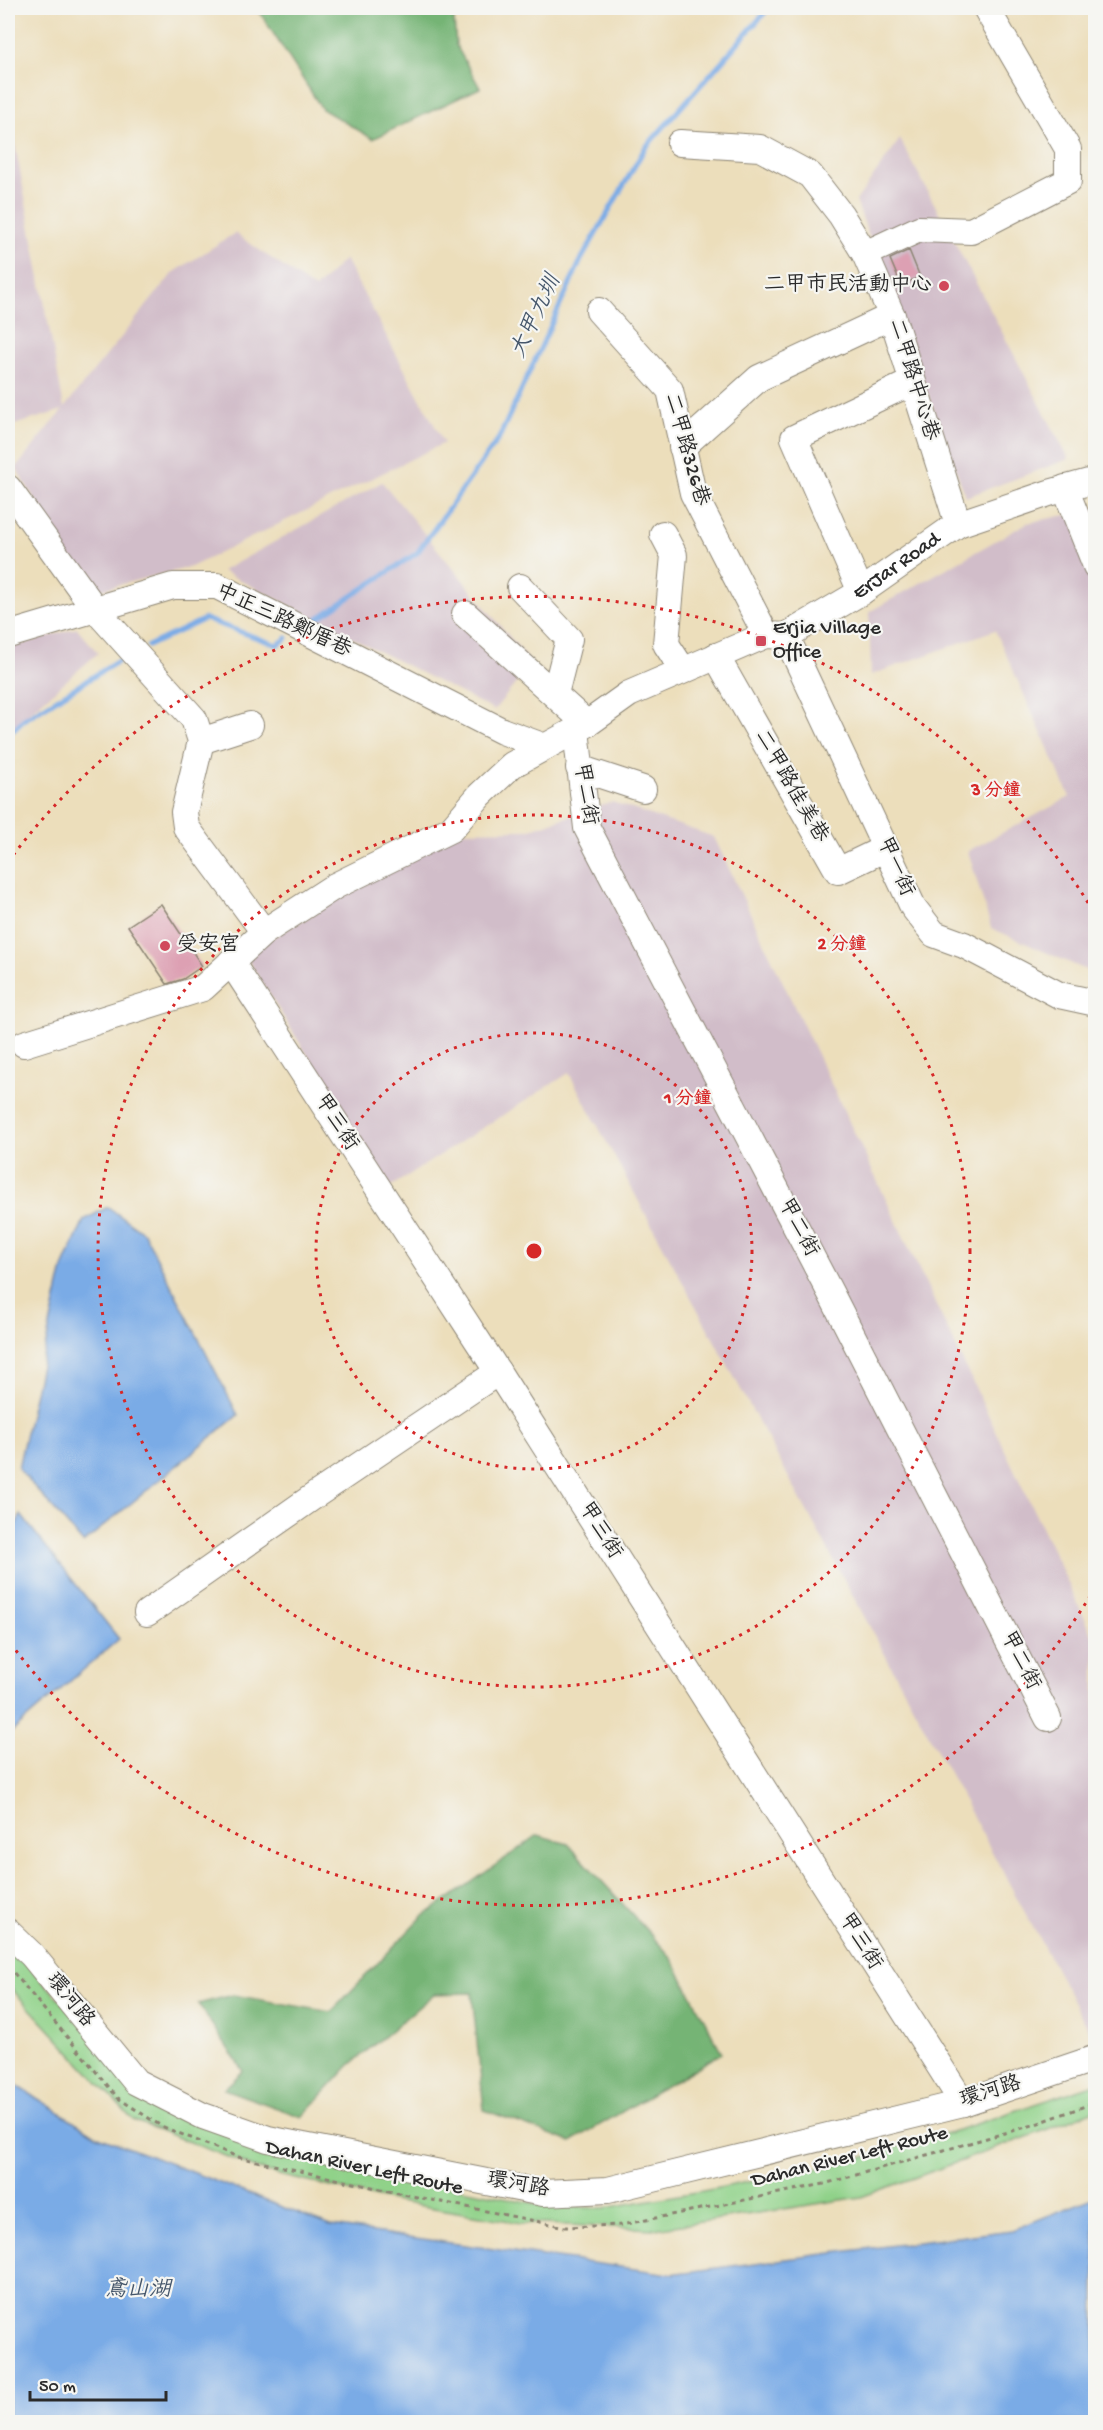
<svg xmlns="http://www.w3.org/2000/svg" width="1103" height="2430" viewBox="0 0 1103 2430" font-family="'Gochi Hand','LXGW WenKai TC',sans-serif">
<rect width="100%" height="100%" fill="#f6f6f2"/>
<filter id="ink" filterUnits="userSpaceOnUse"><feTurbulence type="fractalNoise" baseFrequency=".0167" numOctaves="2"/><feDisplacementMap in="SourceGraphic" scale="12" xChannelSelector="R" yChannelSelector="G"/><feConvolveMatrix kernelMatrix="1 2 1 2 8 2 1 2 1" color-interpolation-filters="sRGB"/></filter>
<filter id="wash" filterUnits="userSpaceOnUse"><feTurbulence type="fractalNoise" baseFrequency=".008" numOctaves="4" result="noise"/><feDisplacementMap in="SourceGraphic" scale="24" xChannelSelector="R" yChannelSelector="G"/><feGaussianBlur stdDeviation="1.35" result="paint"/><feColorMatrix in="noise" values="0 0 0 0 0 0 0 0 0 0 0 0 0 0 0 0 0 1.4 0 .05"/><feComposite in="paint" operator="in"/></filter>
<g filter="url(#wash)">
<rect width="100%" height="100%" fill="#ecdebb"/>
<!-- industrial -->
<path fill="#d1bdc9" d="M8,89L15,144L64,408L173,273L235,233L315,289L345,259L444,443L191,567L90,592L16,468L63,410L8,427Z
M900,139L1069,459L966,497L856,201Z
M382,482L532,664L494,710L222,571Z
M1095,509V974L991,928L968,851L1070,797L995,630L871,675L869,612L1027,523Z
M77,628L98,653L8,731V648Z
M612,802L714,837L1095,1640V2031L1091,2034L569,1073L390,1187L244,954L456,831L528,830Z"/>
<!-- green -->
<path fill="#90d289" stroke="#5e7e5a" stroke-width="1.5" d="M8,1944L151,2098L331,2163L553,2207L604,2208L708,2190L844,2163L964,2128L1095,2084V2110L1038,2133L861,2197L655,2229L521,2223L387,2200L266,2172L133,2120L8,1985Z"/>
<!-- forest -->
<path fill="#74b475" stroke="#507050" stroke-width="1.5" d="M257,8H453L456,45L480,88L373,139L322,109Z
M538,1835L568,1844L671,1957L722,2053L571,2142L484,2110L472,1993L434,1994L349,2066L302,2117L224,2089L243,2071L198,2004L233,1995L331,2012L421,1918Z"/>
<!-- water -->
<path fill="#7aabe6" stroke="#526b88" stroke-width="1.5" d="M108,1207L144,1233L238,1415L83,1543L18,1468L63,1268L84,1220Z
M21,1515L119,1639L8,1735V1538Z
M8,2080L96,2135L331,2226L670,2274L1012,2230L1095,2197V2422H8Z"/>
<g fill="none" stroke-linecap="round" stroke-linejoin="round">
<!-- stream -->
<path stroke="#7aabe6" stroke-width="5" d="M317,619L417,553L499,438L581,260L645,148L769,8
M148,646L205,619L277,645L287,638
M8,735L23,720L120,660"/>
</g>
<g id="blocks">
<!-- building -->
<path fill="#dda0b3" d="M909,250L920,277L901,285L890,259Z
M161,904L202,966L183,979L167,984L128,926Z"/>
</g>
</g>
<g filter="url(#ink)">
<use href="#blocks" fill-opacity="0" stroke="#8c8473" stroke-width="1.5"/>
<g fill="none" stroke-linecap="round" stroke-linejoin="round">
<defs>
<g id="minor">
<path d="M680,143L760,148L810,175L841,215L865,254L892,316L958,524"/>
<path d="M865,254L919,229L971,231L1068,181V149L986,8"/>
<path d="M599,311L670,390L693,493L766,635"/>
<path d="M682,447L759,378L892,316"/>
<path d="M8,488L95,609L194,719L201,741L184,812L186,827L264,932"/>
<path d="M1065,488L1096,566"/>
<path d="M663,534L674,555L666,644L683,670"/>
<path d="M520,587L569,639L555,694"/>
<path d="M861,592L794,438L912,382"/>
<path d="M465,614L587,724"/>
<path d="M8,635L173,586H217L502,731L545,747"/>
<path d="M786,636L913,907L934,934L964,945L1059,995L1096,1003"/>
<path d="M716,656L838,871L886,848"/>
<path d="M576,730L587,828L830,1292L1048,1718"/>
<path d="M201,741L250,725"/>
<path d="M579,768L643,789"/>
<path d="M231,962L498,1372L963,2103"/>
<path id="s1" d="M24,1044L203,988L264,932L335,886L451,829L480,795L512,765L587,724L629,694L766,635L786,636L861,592L958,524L1049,493L1096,480"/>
<path d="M147,1613L317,1494L498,1372"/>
<path d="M8,1932L32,1955L136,2082L203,2116L268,2139L543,2193L608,2190L963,2103L1096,2058"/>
</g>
</defs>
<!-- minor casing -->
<use href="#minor" stroke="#8c8473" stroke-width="28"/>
<!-- path -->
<path stroke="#8c8473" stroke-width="3" stroke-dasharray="4.5 4.5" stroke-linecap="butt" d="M8,1966L118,2098L161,2126L238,2157L412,2196L565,2227L621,2225L824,2184L1033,2125L1096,2102"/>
<!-- minor -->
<use href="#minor" stroke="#fff" stroke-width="26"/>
</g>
</g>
<!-- distance rings -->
<g fill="none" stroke="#d62828" stroke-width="3" stroke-dasharray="3 6">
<circle cx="534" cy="1251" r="218"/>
<circle cx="534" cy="1251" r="436"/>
<path d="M1095 1588A654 654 0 0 1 8 1640M8 862A654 654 0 0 1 1095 914"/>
</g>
<!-- markers -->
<g fill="#d1495b" stroke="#f6f6f2" stroke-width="2">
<circle cx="944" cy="286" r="6"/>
<rect x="755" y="635" width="12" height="12" rx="3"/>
<circle cx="165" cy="946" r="6"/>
</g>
<g text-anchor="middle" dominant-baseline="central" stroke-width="4.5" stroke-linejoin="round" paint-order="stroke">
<!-- poi labels -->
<g font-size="21" fill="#2b2b2b" stroke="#f6f6f2" text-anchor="start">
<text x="932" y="286" text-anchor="end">二甲市民活動中心</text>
<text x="773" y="629">Erjia Village<tspan x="773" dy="24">Office</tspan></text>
<text x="177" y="946">受安宮</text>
</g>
<!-- street labels -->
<g font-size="21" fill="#2b2b2b" stroke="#f6f6f2">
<text transform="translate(912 380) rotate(73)">二甲路中心巷</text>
<text transform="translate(685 450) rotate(74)">二甲路326巷</text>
<text stroke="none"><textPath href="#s1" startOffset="1010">ErJar Road</textPath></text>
<text transform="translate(283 622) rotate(25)">中正三路鄭厝巷</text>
<text transform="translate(790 787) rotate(60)">二甲路佳美巷</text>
<text transform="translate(584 794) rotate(81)">甲二街</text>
<text transform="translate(894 867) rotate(66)">甲一街</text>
<text transform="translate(335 1123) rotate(57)">甲三街</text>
<text transform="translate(797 1228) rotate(62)">甲二街</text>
<text transform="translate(599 1531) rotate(58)">甲三街</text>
<text transform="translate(1019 1661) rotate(63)">甲二街</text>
<text transform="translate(859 1942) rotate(58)">甲三街</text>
<text transform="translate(69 2001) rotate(51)">環河路</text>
<text transform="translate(991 2093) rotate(-17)">環河路</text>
<text transform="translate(850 2158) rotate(-14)">Dahan River Left Route</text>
<text transform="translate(364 2169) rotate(12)">Dahan River Left Route</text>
<text transform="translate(518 2186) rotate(10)">環河路</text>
</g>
<!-- water labels -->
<g font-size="22" font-style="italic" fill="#47586c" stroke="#f6f6f2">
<text transform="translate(537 317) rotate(-65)">大甲九圳</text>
<text x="138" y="2291">鳶山湖</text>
</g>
</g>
<circle cx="534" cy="1251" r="9" fill="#d62828" stroke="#f6f6f2" stroke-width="3"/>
<g font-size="18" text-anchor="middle" font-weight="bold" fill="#d62828" stroke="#f6f6f2" stroke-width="4.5" stroke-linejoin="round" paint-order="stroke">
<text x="996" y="795">3 分鐘</text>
<text x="842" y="949">2 分鐘</text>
<text x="688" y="1103">1 分鐘</text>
</g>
<!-- margin -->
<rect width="1103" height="2430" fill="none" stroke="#f6f6f2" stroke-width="30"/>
<!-- scale -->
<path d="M30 2391v9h136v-9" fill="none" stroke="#2b2b2b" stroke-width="3"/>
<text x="39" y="2391" font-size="18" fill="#2b2b2b" stroke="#f6f6f2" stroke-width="4.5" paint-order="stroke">50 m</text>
</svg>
